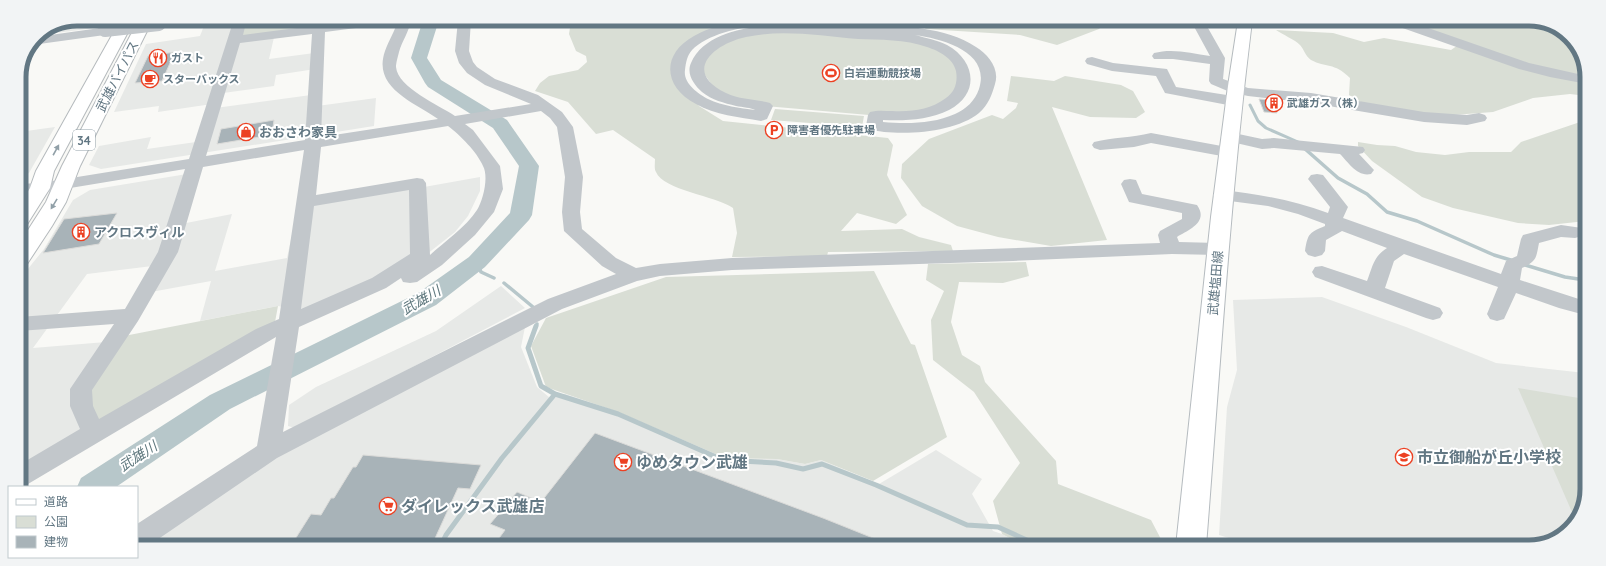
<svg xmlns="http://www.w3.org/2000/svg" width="1606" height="566" viewBox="0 0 1606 566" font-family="Quicksand,'Noto Sans JP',sans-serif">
<rect width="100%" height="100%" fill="#f9f9f6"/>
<!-- built -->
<path fill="#e7e9e7" d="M77,19H116L112,26L39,35Z
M218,19H253L245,21L275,33L269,59L322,52V68L276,75L274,86L216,94L212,104L158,112L159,106L114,112L146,44L200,36L206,21Z
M311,95L310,107L376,98L374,126L101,169L89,165L99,146L151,137L147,149L196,142L208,109Z
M55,127L29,173L19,178V132Z
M187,174L171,226L232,214L215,271L287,258L299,201L424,187L480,177V191L468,216L455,232L422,258L303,311L278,306L200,321L211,281L151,292L169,264L87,274L33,348L106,342L83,428L19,470V280L44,249L73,200L90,190Z
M501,286L525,308L369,390L525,327L521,347L537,387L550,398L565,394L618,412L725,458L777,459L805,464L821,460L879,484L936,450L982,479L972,494L993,531L1002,534L1024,546L141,544L171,525L299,429L288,426L289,405L316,387L436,331Z
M1322,297L1406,327L1496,363L1585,373L1584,507L1564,535L1529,547L1255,546L1219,535L1227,407L1237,370L1233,300Z"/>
<!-- green -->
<path fill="#d9ded5" d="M253,19H314L313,28L240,37L245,20Z
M577,20L1106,21L1099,29L1057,45L1020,35L926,29L915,22L910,31L773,21L706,35L677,65L699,106L723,121L888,138L893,145L887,175L907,215L896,224L857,213L841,231L902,229L919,237L951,245L953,251L828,252L827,256L732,257L737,233L733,208C716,196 663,190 656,172C654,169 655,163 655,159L613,130L596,134L568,102L535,91L540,83L549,76L578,70L587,62L586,56L576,51L569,34L571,21Z
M1409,22H1547L1575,42L1587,73V96L1570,94L1533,98L1493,112L1453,115L1376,109L1361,102L1349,95L1350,78C1334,62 1326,68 1311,60C1305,56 1304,49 1300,45C1294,39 1283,35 1276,30L1333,33L1364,42L1384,38L1451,50L1461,43Z
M759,30L900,38L943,49L965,75L945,106L892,117L765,106L720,96L697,64L708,49Z
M1011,76L1054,81L1065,76L1121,85L1133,91L1145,112L1136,118L1090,117L1052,107L1107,240L1051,246L998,237L957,226L922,206L901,178L902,164L929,139L992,115L1003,119L1016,108L1018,103L1007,101Z
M775,109L864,116L862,127L771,120Z
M1583,121H1587L1586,221L1549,225L1518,223L1453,208L1422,197L1372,161L1358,146V142L1377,145L1395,146L1416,152L1445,155L1469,152H1511L1521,142Z
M1026,262L1029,276L1003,283L959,282L951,322L962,355L980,366L985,382L1056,461L1058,484L1151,520L1163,543V546H1024L1002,534L993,501L1020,463L974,392L933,360L931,320L944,291L926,280L928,264Z
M874,271L911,344L915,345L947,437L873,481L821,460L805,464L777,459L725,458L618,412L546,387L531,346L546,318L666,277Z
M278,306L275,322L97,421L86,398L124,336Z
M1518,388L1585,399L1584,507L1575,519Z"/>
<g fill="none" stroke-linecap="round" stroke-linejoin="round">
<!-- stream-far2 -->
<path stroke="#b7c7ca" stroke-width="3" d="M1250,105L1258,121L1266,128L1298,142"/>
<!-- stream-far1 -->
<path stroke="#b7c7ca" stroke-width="3.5" d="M1304,148L1338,178L1367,194L1387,212L1417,221L1494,255L1514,261
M477,262L481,272L494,278
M1522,264L1565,277L1585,280
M504,283L533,307
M536,327L537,324"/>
<!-- stream -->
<path stroke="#b7c7ca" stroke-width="5" d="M536,326L528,348L541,386L555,394L618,414L723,460L776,463L803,469L822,464L876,485L967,525L998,527L1040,546
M441,545L446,535L502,458L555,394"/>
<!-- river -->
<path fill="#b7c7ca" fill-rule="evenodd" d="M423,20H439L427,58L441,80L507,120L539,166L532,215L529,220L485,267L436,305L230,409L116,487H77L81,478L210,395L418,293L469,257L510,213L519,166L493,128L428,87L425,83L411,58Z"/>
</g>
<!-- building -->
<path fill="#a8b3b8" stroke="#dbdbd9" d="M175,52L162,81L135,83L148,56Z
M1259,99L1272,100L1277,113L1264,112Z
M274,120L272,135L217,144L221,129Z
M117,213L99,244L43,253L64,219Z
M595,433L823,518L893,546L494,545L505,530L490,524L517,492L541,502Z
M363,455L481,465L470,489L458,488L432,545L292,544L311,514L321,515L331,498H334L353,467H356Z"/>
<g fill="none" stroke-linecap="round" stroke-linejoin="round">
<defs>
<path id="major" d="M1238,21H1252C1230,196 1220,371 1206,546H1176L1211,217L1228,86Z"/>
<path id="highway" d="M121,19H135L54,171L50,188L26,226L19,228V206L30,188L36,171Z
M139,19H153L80,166L66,202L52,226L27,264L19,266V244L46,202L62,166Z"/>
</defs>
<!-- major casing -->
<use href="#major" stroke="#b5bbbf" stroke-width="2"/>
<!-- highway casing -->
<use href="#highway" stroke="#b5babd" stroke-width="2"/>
<!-- minor -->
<path fill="#c2c7cb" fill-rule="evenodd" d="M170,19H206L205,22L200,23L156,29L151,28L149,25L151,22Z
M234,19H247L243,35L312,26V19L326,20L325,24L360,20H393L392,23L387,24L325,32L321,137L438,119C414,102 372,88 385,51C389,40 395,31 398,20H411C409,32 402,41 399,52C398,56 396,63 396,67C398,88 439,105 455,116L531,104L485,85L467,73L459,63L455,51L458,20H471L469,51L473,62L477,67L495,79L538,95L562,112L573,127L583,177L580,212L582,229L616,258L636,268L660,264L732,258L1160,243L1158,235L1160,231L1182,219V213L1129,202L1121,184L1124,180L1130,179L1136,180L1142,194L1197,205C1209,222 1189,230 1177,237L1179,242L1218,243L1225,245L1228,249L1225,253L1218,255L1172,254L1013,261L732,270L660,276L637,281L562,309L277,458L151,544H137V524L257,446L276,337L28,484L19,487V465L80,429L70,406V389L114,324L19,331V317L125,309L158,252L185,169L40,193L19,194V184L40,183L189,159ZM312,34L305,140L206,156L240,43ZM541,111L550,118L557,127L565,177L562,212L564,231L602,266L616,274L548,299L283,432L299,327L386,288L401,278L403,282L410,283L417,282L442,265L475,235L494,212L503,189L500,166L473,130L465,124ZM448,126C460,135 477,152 483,166C489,177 483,200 477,210C466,227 444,242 430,255L426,183L423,179L417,178L316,195L321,147ZM304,150L279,319L256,329L99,419L93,406L92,390L138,321L178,252L203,167ZM409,190L410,254L372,278L301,309L314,206Z
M744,20C771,20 798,19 825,21C839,21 854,23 868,24C904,27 944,26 976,47C988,54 1000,69 995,84C992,95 988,105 979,113C955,133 898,137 868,129L866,126L868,115L870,112C878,110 884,111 892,111C911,112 930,110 946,98C955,92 958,82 956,71C953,58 939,51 927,47C905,39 880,40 858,39C821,36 782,29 746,37C713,44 682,72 726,93C740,100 756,99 770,103L773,106L767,119L761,121C739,117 715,115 696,104C663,87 661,54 694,36C709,27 727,24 744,20ZM776,25C746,27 704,33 691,63C686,74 694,85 702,92C712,100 724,103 736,106C742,107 752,108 755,110C740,108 723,106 708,99C697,93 683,83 685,70C686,62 687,56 692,50C709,32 752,24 776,25ZM915,35C943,39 991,52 979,89C975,101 966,109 955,114C933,124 906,124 883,122V120C905,121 929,120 949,110C980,94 976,61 947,45C937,40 926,38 915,35Z
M1191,21H1204L1225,58L1223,79L1248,88L1311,93L1424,112L1467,115L1479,113L1485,115L1487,118L1485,121L1467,125L1424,122L1311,103L1248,96L1230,92L1211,84L1209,81L1210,64L1173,59H1154L1152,56L1154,53C1172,48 1191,53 1210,56Z
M1392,22H1411L1529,63L1587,76V84L1550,77L1519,69L1394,25Z
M107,27L112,28L114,31L112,34L32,45L36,37Z
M1092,57L1113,63L1167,69L1176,87L1233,96L1238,98L1241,101L1238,104L1233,106L1165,93L1156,76L1112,71L1087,64L1085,61L1087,58Z
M1229,132L1262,139L1274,138L1363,147L1365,150L1363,153L1359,154L1374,170L1371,174C1357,177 1349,163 1340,154L1274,148L1262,149L1223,140L1221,137L1223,134Z
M1151,133L1227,147L1233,148L1235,152L1233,156L1227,157L1151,143L1134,147L1100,150L1094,148L1092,145L1094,142C1113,137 1132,138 1151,133Z
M1317,174L1323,175L1348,207L1343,218L1501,274L1506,261L1517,256L1521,239L1523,235L1561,225L1582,228L1584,232L1582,236L1575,238L1561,237L1539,243C1536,258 1537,261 1522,268L1520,280L1585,301V315L1559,308L1516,293L1504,319L1497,321L1490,319L1487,314L1498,287L1404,254L1394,261L1385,288L1440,308L1443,313L1440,318L1433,320L1426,318L1315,277L1312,272L1315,267L1322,266L1367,281C1373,266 1373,257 1387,248L1342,231L1326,240L1325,251L1322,255L1315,257L1308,255L1305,251C1308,233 1309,233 1325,226V224L1298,214L1268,206L1222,200L1216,199L1213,195L1216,191L1222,190C1258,194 1293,200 1328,213L1330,207L1308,179L1311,175Z"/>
<!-- major -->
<use href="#major" fill="#fff" fill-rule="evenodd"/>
<!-- highway -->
<use href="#highway" fill="#fff" fill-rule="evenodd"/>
<!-- minor-bridge -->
<path stroke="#c2c7cb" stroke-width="14" d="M105,30L159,24"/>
</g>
<!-- one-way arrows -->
<defs><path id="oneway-solid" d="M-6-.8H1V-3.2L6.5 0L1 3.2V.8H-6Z"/></defs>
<g fill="#91a0a8">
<use href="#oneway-solid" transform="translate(56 150) rotate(-61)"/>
<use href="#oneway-solid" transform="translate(54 204) rotate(121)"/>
</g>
<!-- icons -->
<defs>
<symbol id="restaurant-ring" viewBox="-11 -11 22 22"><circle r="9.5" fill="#fff" stroke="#ec4123" stroke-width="1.5"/><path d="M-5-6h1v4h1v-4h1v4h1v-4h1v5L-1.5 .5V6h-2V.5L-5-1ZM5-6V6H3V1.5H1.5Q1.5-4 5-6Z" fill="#ec4123"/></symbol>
<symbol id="stadium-ring" viewBox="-11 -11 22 22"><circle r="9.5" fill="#fff" stroke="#ec4123" stroke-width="1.5"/><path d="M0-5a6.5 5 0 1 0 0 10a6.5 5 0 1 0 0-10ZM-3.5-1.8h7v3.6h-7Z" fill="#ec4123"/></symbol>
<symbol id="cafe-ring" viewBox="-11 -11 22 22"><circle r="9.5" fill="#fff" stroke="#ec4123" stroke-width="1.5"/><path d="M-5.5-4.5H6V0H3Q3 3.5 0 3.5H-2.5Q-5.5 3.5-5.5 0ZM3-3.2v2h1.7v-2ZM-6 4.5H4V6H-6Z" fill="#ec4123"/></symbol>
<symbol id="building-ring" viewBox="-11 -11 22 22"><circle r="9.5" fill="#fff" stroke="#ec4123" stroke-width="1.5"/><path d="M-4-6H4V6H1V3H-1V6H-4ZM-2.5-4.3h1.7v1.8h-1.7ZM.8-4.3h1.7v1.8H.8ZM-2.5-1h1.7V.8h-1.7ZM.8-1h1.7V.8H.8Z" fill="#ec4123"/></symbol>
<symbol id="parking-ring" viewBox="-11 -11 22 22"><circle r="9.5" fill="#fff" stroke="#ec4123" stroke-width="1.5"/><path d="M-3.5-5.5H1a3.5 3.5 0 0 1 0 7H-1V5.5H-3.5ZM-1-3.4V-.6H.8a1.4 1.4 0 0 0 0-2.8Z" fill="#ec4123"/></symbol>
<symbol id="shop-ring" viewBox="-11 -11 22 22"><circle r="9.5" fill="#fff" stroke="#ec4123" stroke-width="1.5"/><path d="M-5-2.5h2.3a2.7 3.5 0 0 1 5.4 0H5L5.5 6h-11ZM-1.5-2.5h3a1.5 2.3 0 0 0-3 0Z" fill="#ec4123"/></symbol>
<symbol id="school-ring" viewBox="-11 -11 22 22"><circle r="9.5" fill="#fff" stroke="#ec4123" stroke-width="1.5"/><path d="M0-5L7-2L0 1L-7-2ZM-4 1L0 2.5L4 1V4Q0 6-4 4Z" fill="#ec4123"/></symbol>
<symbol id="supermarket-ring" viewBox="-11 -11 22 22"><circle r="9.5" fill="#fff" stroke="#ec4123" stroke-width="1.5"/><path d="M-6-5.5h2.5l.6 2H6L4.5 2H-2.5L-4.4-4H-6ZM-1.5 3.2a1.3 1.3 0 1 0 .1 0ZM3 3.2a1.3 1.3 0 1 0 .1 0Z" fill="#ec4123"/></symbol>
</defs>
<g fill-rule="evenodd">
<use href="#restaurant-ring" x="148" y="48" width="20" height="20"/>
<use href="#stadium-ring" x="821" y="63" width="20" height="20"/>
<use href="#cafe-ring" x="140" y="69" width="20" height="20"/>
<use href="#building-ring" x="1264" y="93" width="20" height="20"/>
<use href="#parking-ring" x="764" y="120" width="20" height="20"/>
<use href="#shop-ring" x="236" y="122" width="20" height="20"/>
<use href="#building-ring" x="71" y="222" width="20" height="20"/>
<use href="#school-ring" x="1394" y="447" width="20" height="20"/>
<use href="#supermarket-ring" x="613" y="452" width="20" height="20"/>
<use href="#supermarket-ring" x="378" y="496" width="20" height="20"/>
</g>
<g text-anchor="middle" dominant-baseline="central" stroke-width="4" stroke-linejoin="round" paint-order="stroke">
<!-- far-poi labels -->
<g font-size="11" font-weight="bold" fill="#627783" stroke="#fff" text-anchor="start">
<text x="171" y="58">ガスト</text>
<text x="844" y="73">白岩運動競技場</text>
<text x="163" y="79">スターバックス</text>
<text x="1287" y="103">武雄ガス（株）</text>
<text x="787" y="130">障害者優先駐車場</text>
</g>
<!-- shield labels -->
<rect fill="#fff" stroke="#91a0a8" stroke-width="1" x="73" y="130" width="22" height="20" rx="3"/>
<g font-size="12" font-weight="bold" fill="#627783">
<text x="84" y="140">34</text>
</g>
<!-- street labels -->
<g font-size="13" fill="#627783" stroke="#fff">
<text transform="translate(117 76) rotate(-63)">武雄バイパス</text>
<text transform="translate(1215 283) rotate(-85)">武雄塩田線</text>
</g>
<!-- poi labels -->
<g font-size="13" font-weight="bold" fill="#627783" stroke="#fff" text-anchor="start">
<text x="259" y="132">おおさわ家具</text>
<text x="94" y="232">アクロスヴィル</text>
</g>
<!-- water labels -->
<g font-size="14" font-style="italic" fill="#5e777d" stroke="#fff">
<text transform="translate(421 300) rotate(-30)">武雄川</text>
<text transform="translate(138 456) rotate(-33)">武雄川</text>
</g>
<!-- near-poi labels -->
<g font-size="16" font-weight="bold" fill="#627783" stroke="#fff" text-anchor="start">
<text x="1417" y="457">市立御船が丘小学校</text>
<text x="636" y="462">ゆめタウン武雄</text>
<text x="401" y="506">ダイレックス武雄店</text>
</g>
</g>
<!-- crop -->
<path d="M0 0H1606V566H0ZM77 26H1529A51 51 0 0 1 1580 77V489A51 51 0 0 1 1529 540H77A51 51 0 0 1 26 489V77A51 51 0 0 1 77 26Z" fill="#f2f4f5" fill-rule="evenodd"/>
<path fill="none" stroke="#627783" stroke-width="5" d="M77 26H1529A51 51 0 0 1 1580 77V489A51 51 0 0 1 1529 540H77A51 51 0 0 1 26 489V77A51 51 0 0 1 77 26Z"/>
<!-- legend -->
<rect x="8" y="486" width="130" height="72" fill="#ffffff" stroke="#c0c9cd"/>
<rect x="16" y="499" width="20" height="6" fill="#ffffff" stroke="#c0c9cd"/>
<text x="44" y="506" font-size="12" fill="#627783">道路</text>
<rect x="16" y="516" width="20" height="12" fill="#d9ded5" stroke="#c0c9cd"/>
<text x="44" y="526" font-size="12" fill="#627783">公園</text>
<rect x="16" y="536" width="20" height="12" fill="#a8b3b8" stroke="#c0c9cd"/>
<text x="44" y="546" font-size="12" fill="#627783">建物</text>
</svg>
